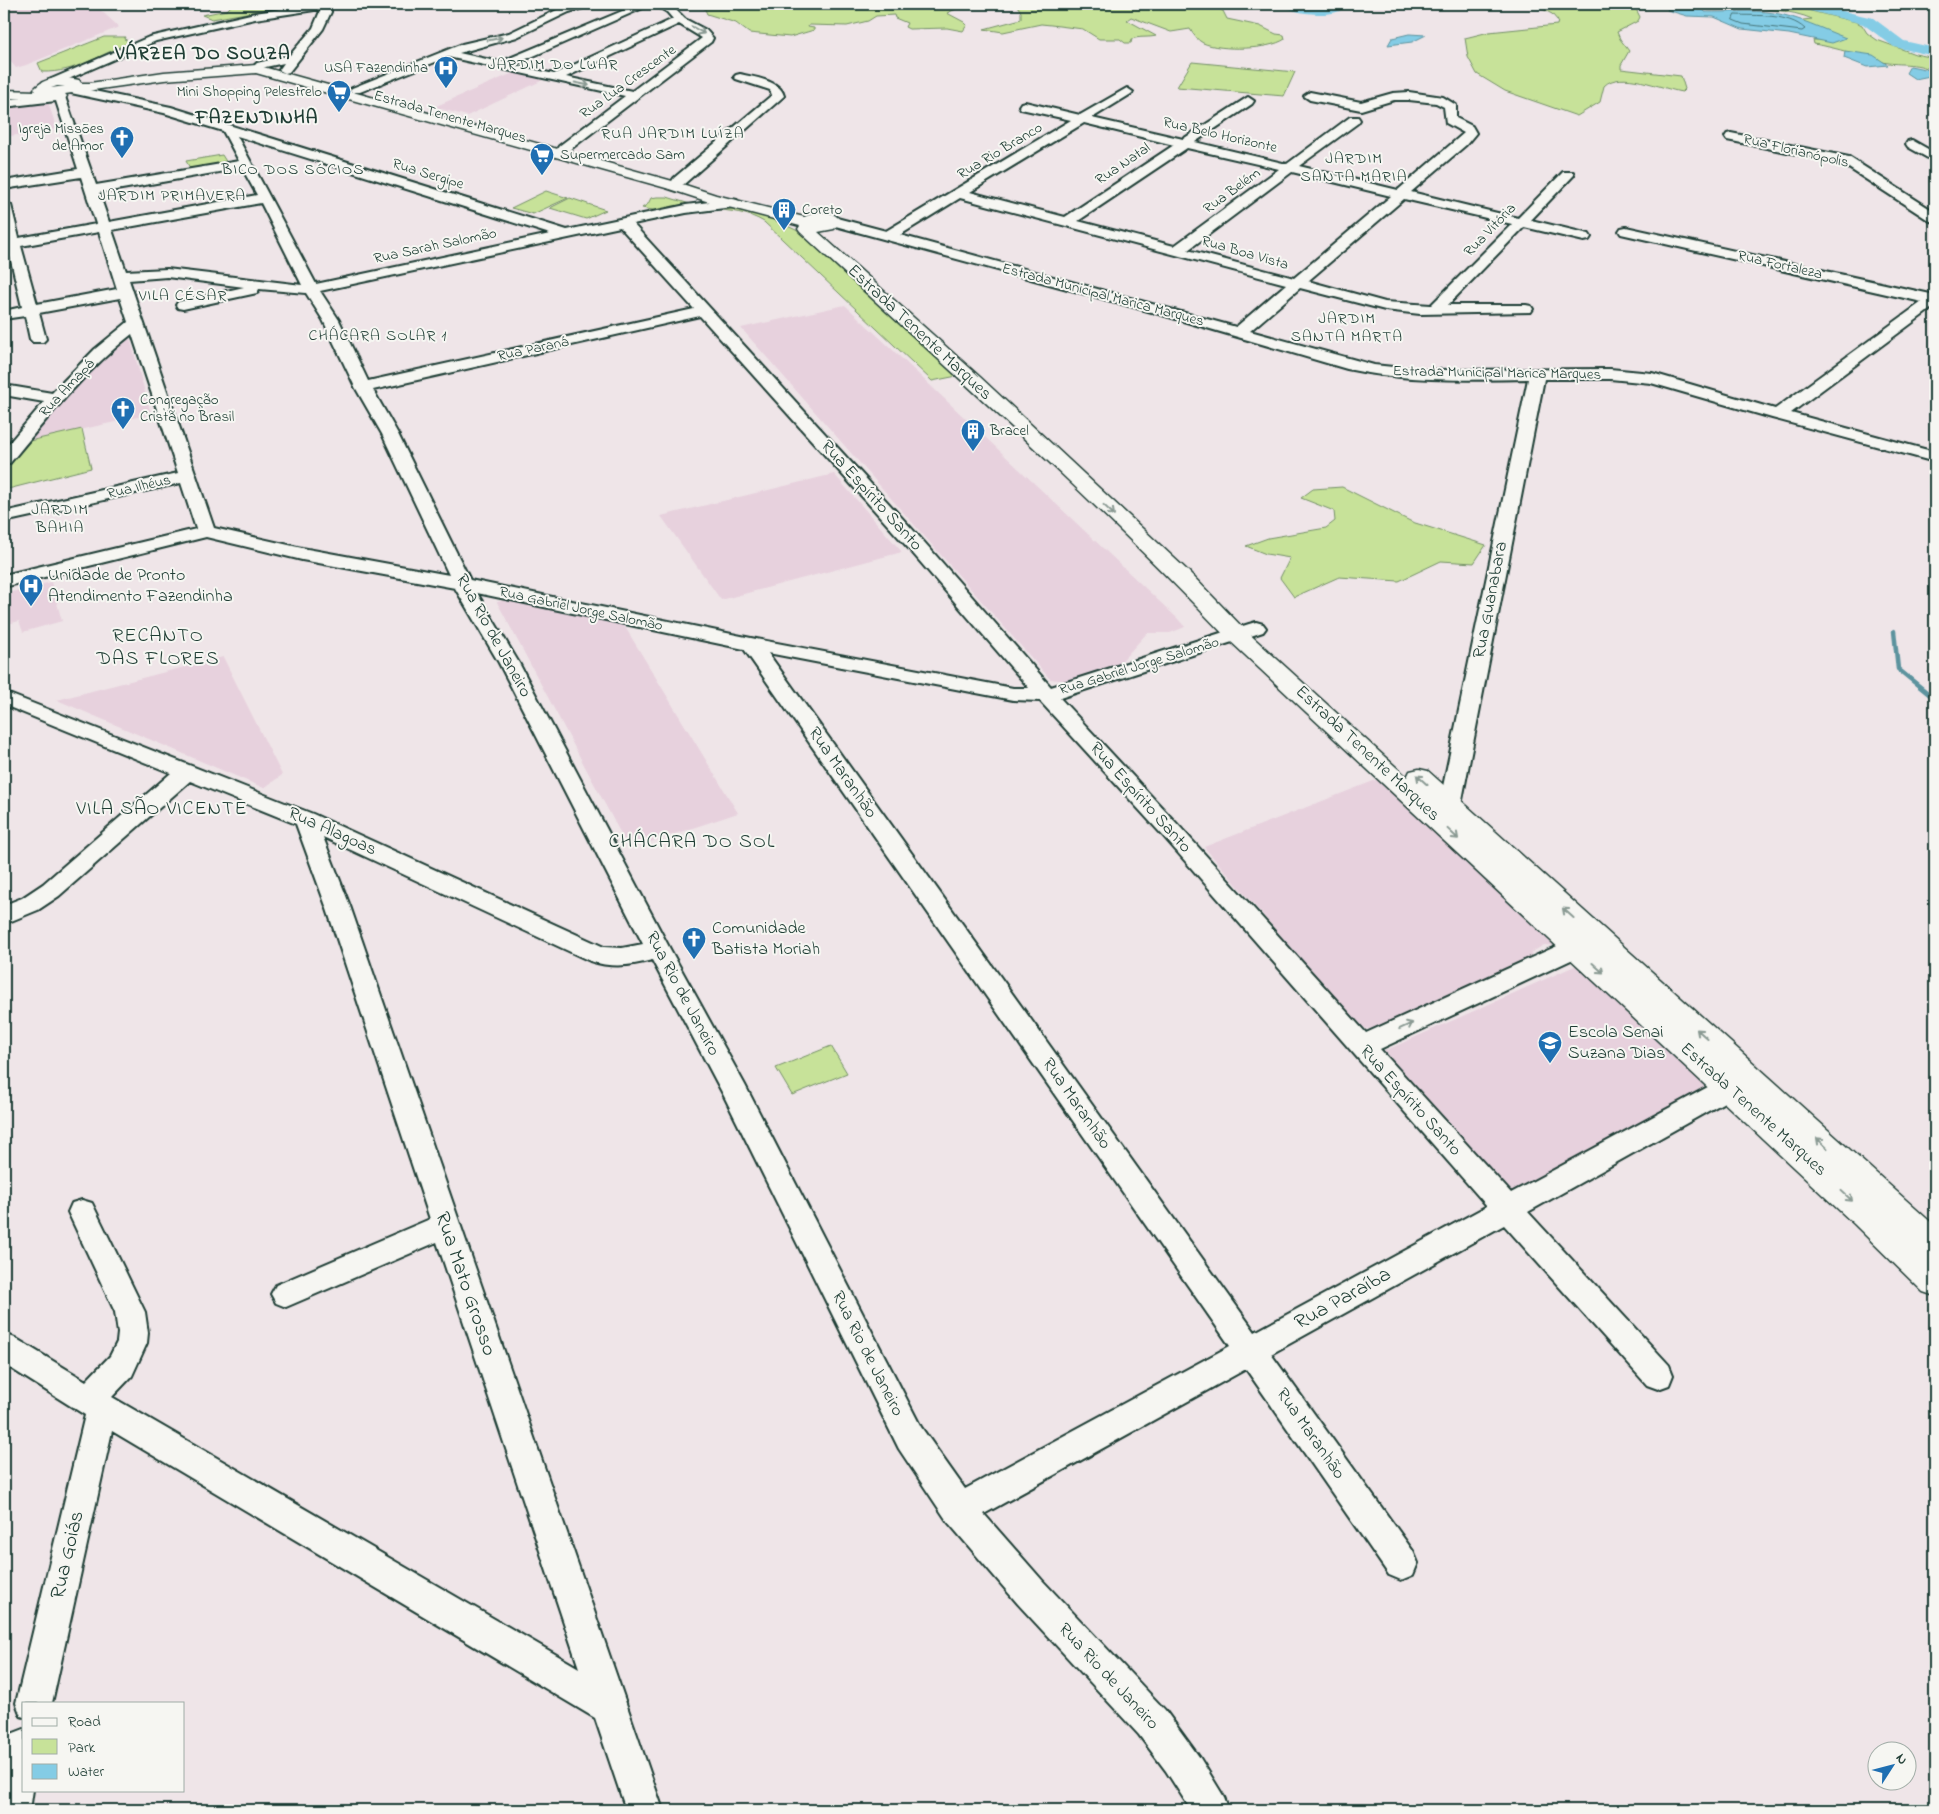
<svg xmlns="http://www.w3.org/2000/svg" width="1939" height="1814" viewBox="0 0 1939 1814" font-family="'Indie Flower',sans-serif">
<rect width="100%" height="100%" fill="#efe5e8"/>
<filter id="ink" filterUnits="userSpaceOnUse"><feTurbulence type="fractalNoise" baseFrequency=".02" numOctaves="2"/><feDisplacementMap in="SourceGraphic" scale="10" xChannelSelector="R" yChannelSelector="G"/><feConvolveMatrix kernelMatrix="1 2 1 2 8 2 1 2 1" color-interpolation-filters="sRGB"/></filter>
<g filter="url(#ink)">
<!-- built -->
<path fill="#e7d1dd" d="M4,4H94L119,27L26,65L16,68L4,54Z
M513,73L543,80L467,116L434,107Z
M48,102L57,129L4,137V107Z
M845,305L1177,618L1185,627L1170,633H1147L1118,665L1067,681L1050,679L741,328Z
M128,337L130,338L151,414L25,442L114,341Z
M834,474L902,552L721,600L661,516Z
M51,582L62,621L23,632L19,621L4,625V594Z
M507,599L622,622L738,813L629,849L497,602Z
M223,657L282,775L264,788L57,700Z
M1394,773L1559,946L1544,945L1532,952L1530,960L1402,1019L1370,1029L1361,1028L1204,847Z
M1595,957L1720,1076L1668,1110L1511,1193L1382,1052Z"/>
<!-- green -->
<path fill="#c7e299" stroke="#739066" d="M233,4H297L212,19L202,15L227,10Z
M728,4H955L956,9L947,13L964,22L967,25L963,31L947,28L909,29L905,27L907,23L895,18L894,15L876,16L868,21L847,26L809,25L808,27L814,28V30L790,37L749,33L736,23L707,14L704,7Z
M1016,4H1198L1217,8L1223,11L1227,19L1260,26L1276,34L1284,35L1285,39C1269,50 1221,51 1203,43C1197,40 1193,34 1190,29L1171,32L1131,17L1127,20L1156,36C1148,38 1140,36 1132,39L1131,43H1125L1120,39H1099L1083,29L1051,25L1041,24L1003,32L984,29L1021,19V12Z
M1533,4H1652L1635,7L1640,17L1638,21L1617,32L1620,39L1629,51L1621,65V69L1681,76L1685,89L1682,92C1662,89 1620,69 1604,86L1600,102L1577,116L1505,91L1477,74L1468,57L1465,38L1489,32L1557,25L1558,21L1552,14Z
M1710,4H1782L1856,22L1862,25L1867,33L1877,40L1915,54L1935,58V73C1921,61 1900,66 1883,62C1860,56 1838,48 1814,44L1813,40H1823L1798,23L1803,20L1812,19C1793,10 1755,7 1735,8C1725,9 1718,11 1708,10L1705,7Z
M104,37H125L124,39L131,42C101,54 76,73 42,72L38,63Z
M1192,62L1295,72L1284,96L1177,87Z
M222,155L227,163L191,170L186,161Z
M546,191L568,198L533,214L511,208Z
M657,197H667L690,204C676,211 657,212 642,208L648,204L651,198Z
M570,198L606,210L586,219L550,208Z
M712,209H740L766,216L796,230L857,281L957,376L932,381L764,222C748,212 730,211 712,209Z
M82,429L91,468L4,490V464L25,442Z
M1342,487L1412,522L1486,545L1474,563L1441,561L1399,581L1339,577L1294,597L1280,578L1290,558L1266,554L1246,546L1268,538L1326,528L1335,521L1334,511L1301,498L1313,489Z
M831,1046L847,1073L792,1095L776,1068Z"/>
<!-- water -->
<path fill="#84cce5" stroke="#5c939e" d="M1671,4H1715L1701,6L1705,12C1728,13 1751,9 1774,13C1799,17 1822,29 1846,38L1832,43L1789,34L1742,29L1714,17L1687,16L1667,10Z
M1409,34L1426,35L1412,42L1388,45L1392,38Z
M1845,51L1873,55L1888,65L1867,67L1844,58Z
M1910,66L1935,71V75L1915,79L1906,73Z"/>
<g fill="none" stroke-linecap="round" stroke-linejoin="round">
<!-- shore -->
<path stroke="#47767b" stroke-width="1" d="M1735,15C1757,16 1788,13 1805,29L1802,31L1743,24L1733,20Z"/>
<!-- stream -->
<path stroke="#5c939e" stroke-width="4.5" d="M1894,631L1898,669L1935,699"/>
<!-- river -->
<path fill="#84cce5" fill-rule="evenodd" d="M1282,4L1318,6L1340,4L1342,9C1334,18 1289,14 1282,4Z
M1793,4H1813L1873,18L1904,41L1935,48V56L1894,47L1863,24L1795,7Z"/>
<defs>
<path id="minor" d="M314,4H331V12L323,29L289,72L285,73L279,70L284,63L261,68L255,65L257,63L290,55L313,28L321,9L255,19L156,41L57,84H49L47,82L49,80L149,37L255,13Z
M575,4H591L590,6L569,12L517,37L459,53L500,62L639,4H652L513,65L554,74L673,19L667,12L654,4L671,5L685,19L706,30L713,38L711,42L567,152L563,153L557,149L559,146L625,96L448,57L360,92H352L350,90L352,88L462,44L509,33L561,8ZM679,24L702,38L632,91L566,77Z
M740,74C754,77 781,81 784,96L684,184H674L672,181L674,178L772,95L770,90L736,79L734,77L736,75Z
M75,87L171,107L567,230L686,205L732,199L737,200L739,203L732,207L686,213L633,224L924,542L1051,687L1249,624L1256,622L1263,624L1266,628L1263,632L1060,698L1181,828L1366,1033L1566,942L1575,939L1584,942L1587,948L1584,954L1380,1049L1511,1193L1719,1081L1728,1077L1737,1081L1741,1088L1737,1095L1528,1212L1669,1365L1673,1375L1669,1385L1658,1389L1647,1385L1504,1225L1271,1354L1413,1551L1418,1563L1413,1575L1401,1580L1389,1575L1246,1369L984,1514L1042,1580L1165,1710L1200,1758L1224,1797L1229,1810H1191L1166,1771L1139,1735L1018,1604L947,1521L899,1449L724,1096L652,960C630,966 612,968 590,961L323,837L350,906L663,1810H626L595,1718L112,1431L52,1703H24V1717L21,1716L16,1703L85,1415L4,1364V1334L15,1338L86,1381L110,1356L117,1342L118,1333L115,1312L68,1212L72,1203L82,1200L92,1203L145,1312L148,1333L147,1343L132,1376L112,1397L579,1668L437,1242L286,1307L276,1303L271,1294L276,1285L430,1219L326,906L296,824L190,781L59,896L38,910L4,924V905L22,898L43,884L171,773L4,705V692L313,814L604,947L622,948L643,944L499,663L455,588L302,560L206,537L4,587V575L196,529L181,483L4,522V512L178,473L132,334C85,371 48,417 10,463L4,464V449L44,402L4,395V385L52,393L95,349L128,322L120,298L39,313L46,339L43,342H33L30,339L25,316L4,319V311L22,307L8,248L4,249V241L6,240L4,231V201L11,205L19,238L96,224L81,177L4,189V181L78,169L56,101L4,107V100L64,94L96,185L239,161L223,131L164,113L71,93L69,91ZM237,136L550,234L316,284ZM242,168L257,195L109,222L99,193ZM261,203L302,285L167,269L126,271L112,230ZM620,227L694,309L368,381L339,320L320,291ZM99,232L117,289L37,304L21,246ZM167,277L244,287L178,302L176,305L178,308L183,309L257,293L259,289L306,293L323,320L355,387L382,434L449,575L302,548L214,528L129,280ZM700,316L910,550L1029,688H1013L751,638L470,580L398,434L373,390ZM477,593L744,649L1230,1346L965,1489L921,1427L745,1085L670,949L519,663ZM768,653L1013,700L1040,701L1165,838L1487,1206L1255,1332Z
M1127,88L1133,92L1131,94L1092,118L1183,139L1248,97L1254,101L1252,104L1195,142L1287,164L1350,117H1358L1360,120L1358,123L1299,166L1398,190L1464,133L1446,123L1444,107L1436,103L1409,100H1394L1361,110L1310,100L1304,96L1310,92L1361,102L1393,93L1409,92L1443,97L1456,105V118L1472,126L1476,133L1466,145L1411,192L1518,218L1563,172H1573L1574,175L1531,220L1589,234L1591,237L1589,240L1584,241L1524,227L1448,305H1526L1531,306L1533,309L1531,312L1420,314L1385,310L1300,288L1250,331L1374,365L1422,370L1610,369L1652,373L1775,409L1922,302L1621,234L1619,231L1621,228L1626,227L1935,295V306L1791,413L1935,452V462L1772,418L1651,383L1610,379H1544L1461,805C1455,816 1435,821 1423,817L1420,812L1423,807L1440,801L1528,379C1467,380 1407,382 1347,369L1159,314L828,224L826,221L833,217L886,231L1071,120L1021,109L1019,106L1021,103L1025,102L1080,115ZM1084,123L1174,145L1065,217L970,192ZM1187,148L1279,169L1174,246L1078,221ZM1292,172L1391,196L1294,278L1188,250ZM960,198L1286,284L1236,327L900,235ZM1404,199L1512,224L1431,305L1385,302L1308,281Z
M1731,133L1849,157L1935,212V222L1930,221L1841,163L1727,140L1725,137L1727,134Z
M1912,140L1935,153V162L1908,147L1906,144L1908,141Z
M24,1729V1790H33L30,1810H4C4,1784 1,1759 11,1734Z"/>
<path id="major" d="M256,65L676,182L716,195L804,217C816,212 832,209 841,221L834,229L818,232L980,377L1188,571L1245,630L1407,777L1410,771L1419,769L1428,771L1935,1226V1296L1923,1292L1854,1224L1229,640C1093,497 945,366 800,232L798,229L800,226L706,201L666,188L256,73L164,80L65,94L67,96L65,99L60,100L4,98V90L36,91L34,89C45,76 64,76 79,80L81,83H90L164,72ZM57,86H65L51,88Z"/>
</defs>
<!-- minor casing -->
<use href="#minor" stroke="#1f3d34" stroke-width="4"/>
<!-- major casing -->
<use href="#major" stroke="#1f3d34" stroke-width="3"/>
<!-- minor -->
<use href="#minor" fill="#f6f6f2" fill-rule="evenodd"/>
<!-- major -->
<use href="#major" fill="#f6f6f2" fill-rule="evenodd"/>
</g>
<!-- one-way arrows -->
<defs><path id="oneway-shaft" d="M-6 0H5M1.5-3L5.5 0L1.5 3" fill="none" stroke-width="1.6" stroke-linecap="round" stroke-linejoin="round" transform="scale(1.25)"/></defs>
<g stroke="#8a9a93">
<use href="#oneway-shaft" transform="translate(698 30) rotate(30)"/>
<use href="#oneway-shaft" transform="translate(495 39) rotate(-12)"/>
<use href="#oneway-shaft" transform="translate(582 84) rotate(12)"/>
<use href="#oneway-shaft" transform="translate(1109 510) rotate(43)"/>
<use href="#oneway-shaft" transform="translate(1422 780) rotate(-138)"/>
<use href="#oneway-shaft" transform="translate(1453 834) rotate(43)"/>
<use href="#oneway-shaft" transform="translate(1568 913) rotate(-138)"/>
<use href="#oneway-shaft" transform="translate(1598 968) rotate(42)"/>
<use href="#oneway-shaft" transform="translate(1406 1026) rotate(-25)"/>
<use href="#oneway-shaft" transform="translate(1702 1034) rotate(-138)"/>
<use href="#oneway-shaft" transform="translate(1822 1143) rotate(-137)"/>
<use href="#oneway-shaft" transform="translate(1847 1196) rotate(43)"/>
</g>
</g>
<!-- icons -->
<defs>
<symbol id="hospital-pin" viewBox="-11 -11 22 30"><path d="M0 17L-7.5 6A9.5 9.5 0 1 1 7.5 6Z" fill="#1f6fb2" stroke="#f6f6f2"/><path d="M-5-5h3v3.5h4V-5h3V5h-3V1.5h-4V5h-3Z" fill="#fff"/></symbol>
<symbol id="supermarket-pin" viewBox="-11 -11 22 30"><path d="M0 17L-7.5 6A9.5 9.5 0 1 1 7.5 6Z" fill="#1f6fb2" stroke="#f6f6f2"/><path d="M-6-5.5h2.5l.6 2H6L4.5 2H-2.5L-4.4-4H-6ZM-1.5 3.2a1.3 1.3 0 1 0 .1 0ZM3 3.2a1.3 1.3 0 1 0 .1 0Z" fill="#fff"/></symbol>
<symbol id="church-pin" viewBox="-11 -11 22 30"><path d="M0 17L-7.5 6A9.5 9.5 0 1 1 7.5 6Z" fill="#1f6fb2" stroke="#f6f6f2"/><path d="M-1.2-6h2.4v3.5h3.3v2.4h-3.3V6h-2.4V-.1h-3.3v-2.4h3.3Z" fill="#fff"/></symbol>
<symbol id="building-pin" viewBox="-11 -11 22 30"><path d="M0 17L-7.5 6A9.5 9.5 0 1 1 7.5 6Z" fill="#1f6fb2" stroke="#f6f6f2"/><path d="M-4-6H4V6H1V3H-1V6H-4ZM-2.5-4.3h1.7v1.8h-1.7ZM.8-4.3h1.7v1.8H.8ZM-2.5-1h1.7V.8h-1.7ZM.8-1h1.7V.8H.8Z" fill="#fff"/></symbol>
<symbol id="school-pin" viewBox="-11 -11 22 30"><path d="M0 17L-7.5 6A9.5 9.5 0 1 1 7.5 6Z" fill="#1f6fb2" stroke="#f6f6f2"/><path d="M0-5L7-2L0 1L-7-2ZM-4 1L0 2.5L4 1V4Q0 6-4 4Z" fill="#fff"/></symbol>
</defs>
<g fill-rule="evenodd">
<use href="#hospital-pin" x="432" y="54" width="28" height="38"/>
<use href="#supermarket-pin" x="325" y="78" width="28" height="38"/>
<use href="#church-pin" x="108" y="124" width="28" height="38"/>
<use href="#supermarket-pin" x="528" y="141" width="28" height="38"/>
<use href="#building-pin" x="770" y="196" width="28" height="38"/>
<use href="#church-pin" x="109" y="395" width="28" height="38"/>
<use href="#building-pin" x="959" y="417" width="28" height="38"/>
<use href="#hospital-pin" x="17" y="572" width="28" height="38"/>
<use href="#church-pin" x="680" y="925" width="28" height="38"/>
<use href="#school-pin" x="1536" y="1029" width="28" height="38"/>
</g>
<g text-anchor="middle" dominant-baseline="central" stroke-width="4" stroke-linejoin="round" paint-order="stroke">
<!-- far-poi labels -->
<g font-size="15" fill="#1f3d34" stroke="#f6f6f2" text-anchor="start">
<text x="428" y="68" text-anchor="end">USA Fazendinha</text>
<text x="322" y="92" text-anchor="end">Mini Shopping Pelestrelo</text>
<text x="104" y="129" text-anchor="end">Igreja Missões<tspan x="104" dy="17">de Amor</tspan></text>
<text x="560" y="155">Supermercado Sam</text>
<text x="802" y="210">Coreto</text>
<text x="140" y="400">Congregação<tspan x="140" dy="17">Cristã no Brasil</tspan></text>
<text x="990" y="431">Bracel</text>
</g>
<!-- far-street labels -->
<g font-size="15" fill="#1f3d34" stroke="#f6f6f2">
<text transform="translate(628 82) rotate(-36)">Rua Lua Crescente</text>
<text transform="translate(450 117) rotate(16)">Estrada Tenente Marques</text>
<text transform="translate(1220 135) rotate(13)">Rua Belo Horizonte</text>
<text transform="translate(1000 151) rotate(-31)">Rua Rio Branco</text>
<text transform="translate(1796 151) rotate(13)">Rua Florianópolis</text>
<text transform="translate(1123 164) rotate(-34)">Rua Natal</text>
<text transform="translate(428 174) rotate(17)">Rua Sergipe</text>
<text transform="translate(1232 191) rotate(-36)">Rua Belém</text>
<text transform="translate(1490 230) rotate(-46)">Rua Vitória</text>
<text transform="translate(435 246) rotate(-12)">Rua Sarah Salomão</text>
<text transform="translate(1245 253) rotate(16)">Rua Boa Vista</text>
<text transform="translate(1780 265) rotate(13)">Rua Fortaleza</text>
<text transform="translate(1103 295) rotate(15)">Estrada Municipal Marica Marques</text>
<text transform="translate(533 349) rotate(-12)">Rua Paraná</text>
<text transform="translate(1497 373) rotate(1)">Estrada Municipal Marica Marques</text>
<text transform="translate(67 388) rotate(-47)">Rua Amapá</text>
<text transform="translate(139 487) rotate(-13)">Rua Ilhéus</text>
<text transform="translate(581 609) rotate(12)">Rua Gabriel Jorge Salomão</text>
<text transform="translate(1139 666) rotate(-17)">Rua Gabriel Jorge Salomão</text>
</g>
<!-- far-quarter labels -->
<g font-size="16" letter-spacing="1" fill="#1f3d34" stroke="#f6f6f2">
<text x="553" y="65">JARDIM DO LUAR</text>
<text x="673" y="134">RUA JARDIM LUÍZA</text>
<text x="1354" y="159">JARDIM<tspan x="1354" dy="18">SANTA MARIA</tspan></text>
<text x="293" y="170">BICO DOS SÓCIOS</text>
<text x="172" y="196">JARDIM PRIMAVERA</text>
<text x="183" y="296">VILA CÉSAR</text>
<text x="1347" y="319">JARDIM<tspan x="1347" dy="18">SANTA MARTA</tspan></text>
<text x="378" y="336">CHÁCARA SOLAR 1</text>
<text x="60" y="510">JARDIM<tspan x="60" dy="18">BAHIA</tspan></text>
</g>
<!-- street labels -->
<g font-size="18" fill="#1f3d34" stroke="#f6f6f2">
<text transform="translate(919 333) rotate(43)">Estrada Tenente Marques</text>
<text transform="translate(871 496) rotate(48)">Rua Espírito Santo</text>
<text transform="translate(1491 600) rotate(-79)">Rua Guanabara</text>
<text transform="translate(493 636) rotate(61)">Rua Rio de Janeiro</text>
<text transform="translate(1367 754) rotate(43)">Estrada Tenente Marques</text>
<text transform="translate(842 773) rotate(55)">Rua Maranhão</text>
<text transform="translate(1140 798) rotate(48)">Rua Espírito Santo</text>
<text transform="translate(332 832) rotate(24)">Rua Alagoas</text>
<text transform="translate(682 994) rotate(62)">Rua Rio de Janeiro</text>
<text transform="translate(1410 1101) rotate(48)">Rua Espírito Santo</text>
<text transform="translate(1076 1104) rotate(55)">Rua Maranhão</text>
<text transform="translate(1753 1110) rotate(42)">Estrada Tenente Marques</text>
<text transform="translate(867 1354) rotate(63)">Rua Rio de Janeiro</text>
<text transform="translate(1310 1434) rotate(55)">Rua Maranhão</text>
<text transform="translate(1108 1677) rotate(47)">Rua Rio de Janeiro</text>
</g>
<!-- poi labels -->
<g font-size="18" fill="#1f3d34" stroke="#f6f6f2" text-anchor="start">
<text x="48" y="576">Unidade de Pronto<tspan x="48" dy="21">Atendimento Fazendinha</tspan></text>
<text x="712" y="929">Comunidade<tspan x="712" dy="21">Batista Moriah</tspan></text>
<text x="1568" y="1033">Escola Senai<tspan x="1568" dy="21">Suzana Dias</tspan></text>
</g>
<!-- far-district labels -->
<g font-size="19" font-weight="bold" letter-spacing="1" fill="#1f3d34" stroke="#f6f6f2">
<text x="203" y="54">VÁRZEA DO SOUZA</text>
<text x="257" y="118">FAZENDINHA</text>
</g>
<!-- quarter labels -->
<g font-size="20" letter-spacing="1" fill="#1f3d34" stroke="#f6f6f2">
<text x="158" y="636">RECANTO<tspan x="158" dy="23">DAS FLORES</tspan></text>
<text x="162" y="809">VILA SÃO VICENTE</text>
<text x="692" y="842">CHÁCARA DO SOL</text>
</g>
<!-- near-street labels -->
<g font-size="21" fill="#1f3d34" stroke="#f6f6f2">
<text transform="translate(465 1284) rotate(71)">Rua Mato Grosso</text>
<text transform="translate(1343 1299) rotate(-29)">Rua Paraíba</text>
<text transform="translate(68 1555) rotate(-77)">Rua Goiás</text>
</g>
</g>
<!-- margin -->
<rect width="1939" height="1814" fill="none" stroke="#f6f6f2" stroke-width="20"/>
<rect x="10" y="10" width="1919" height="1794" fill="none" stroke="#1f3d34" stroke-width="2" filter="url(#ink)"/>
<!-- legend -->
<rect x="22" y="1702" width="162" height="90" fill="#f6f6f2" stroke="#a0aca6"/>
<rect x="32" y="1718" width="25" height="8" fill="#f6f6f2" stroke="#a0aca6"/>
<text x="68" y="1726" font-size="15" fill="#1f3d34">Road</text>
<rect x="32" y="1739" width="25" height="15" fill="#c7e299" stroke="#a0aca6"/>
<text x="68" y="1752" font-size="15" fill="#1f3d34">Park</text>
<rect x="32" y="1764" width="25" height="15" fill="#84cce5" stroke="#a0aca6"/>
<text x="68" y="1776" font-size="15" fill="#1f3d34">Water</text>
<!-- north arrow -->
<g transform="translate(1892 1766) rotate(54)"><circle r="24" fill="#f6f6f2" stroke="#a0aca6"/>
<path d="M0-4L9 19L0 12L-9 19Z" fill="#1f6fb2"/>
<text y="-8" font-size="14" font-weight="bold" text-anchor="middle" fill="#1f3d34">N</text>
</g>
</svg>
